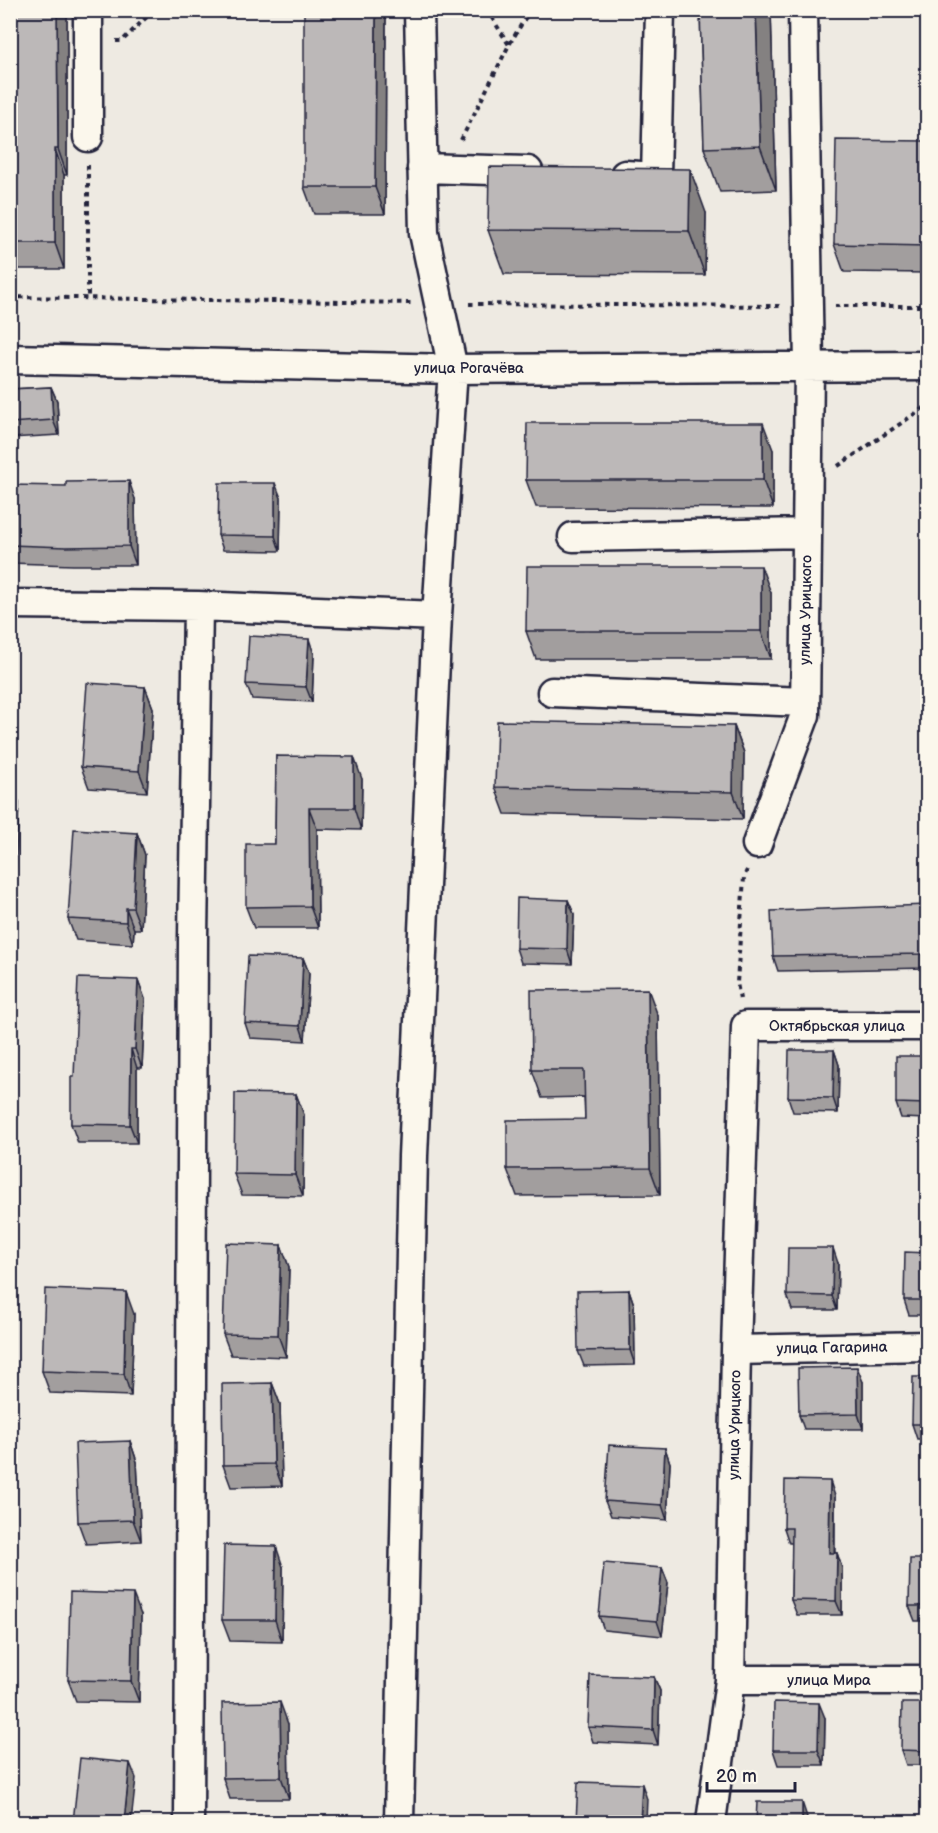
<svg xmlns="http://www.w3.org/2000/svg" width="938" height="1833" viewBox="0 0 938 1833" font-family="'Balsamiq Sans',sans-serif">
<rect width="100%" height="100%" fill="#eeeae2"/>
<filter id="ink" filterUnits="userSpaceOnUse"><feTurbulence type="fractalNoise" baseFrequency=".0167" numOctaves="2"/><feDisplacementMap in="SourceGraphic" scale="12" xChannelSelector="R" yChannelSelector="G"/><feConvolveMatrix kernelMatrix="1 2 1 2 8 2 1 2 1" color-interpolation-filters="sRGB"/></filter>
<g filter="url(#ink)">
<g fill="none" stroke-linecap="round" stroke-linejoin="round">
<defs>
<path id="minor" d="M88,137V10
M422,168L528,171
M625,175L656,177L660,10
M10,359L453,369L928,366
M573,537L807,533
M10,604L198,606L437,616
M552,692L805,702
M757,844L805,715L809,367L803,10
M736,1350L928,1346
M730,1680H928
M189,1822L193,938L198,606
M399,1822L413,1156L437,616L453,369L424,233L419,10
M711,1822L730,1680L736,1350L746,1026H928"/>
</defs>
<!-- minor casing -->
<use href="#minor" stroke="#22223b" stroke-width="33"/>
<!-- path -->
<path stroke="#22223b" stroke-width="4" stroke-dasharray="4.5 4.5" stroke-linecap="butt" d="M487,10L509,45
M116,41H122L154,10
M461,140L509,45L530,10
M88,165V299
M10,297L411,303
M469,304L780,306
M835,306H928
M838,466L928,405
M740,999L737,983L744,877L747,870"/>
<!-- minor -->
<use href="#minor" stroke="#fbf7ec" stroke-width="28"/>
</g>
<!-- wall -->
<path fill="#a29e9e" stroke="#22223b" stroke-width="1.5" d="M10,10H67V175H64V269H17L10,252Z
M386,10L385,214H314L304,187Z
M700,10H771L776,190L720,192L704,148Z
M927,141V273L844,272L834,244Z
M706,213L705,275L504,274L488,230Z
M51,387L57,401L59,435L11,438L10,389Z
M773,450V508L536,507L526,480Z
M10,485L135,499L136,565H73L10,563Z
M281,498L280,551L223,550L218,535Z
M771,593V659H536L526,631Z
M314,654L312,702L252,699L246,684Z
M145,687L153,708L147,792L89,788L81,767Z
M734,726L744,753L743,819L505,814L495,787Z
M276,756L362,779L361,830L317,829L318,928H254L246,907L275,844Z
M10,781L19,802L15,877H10Z
M137,833L145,855L141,929H134L133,944L76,940L68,919Z
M568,900L574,914L572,964L521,963L516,948Z
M927,908V968L778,971L773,956Z
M303,958L309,973L305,1041L250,1038L245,1023Z
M138,980L145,999L142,1068H137V1143H78L71,1124L74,1077Z
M658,1016L660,1195L517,1196L507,1169L585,1119L584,1097L542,1098L532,1070Z
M834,1050L839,1065L838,1113L793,1112L788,1097Z
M927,1056V1119L901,1118L896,1103Z
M296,1094L304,1115L303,1196L242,1195L234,1174Z
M281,1245L289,1267L286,1357L231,1355L223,1334Z
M927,1253V1315H909L904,1300Z
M838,1263L837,1310H792L787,1295Z
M629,1290L634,1305L635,1365L584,1366L578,1351Z
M134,1314L131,1396L50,1393L42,1371Z
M927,1377V1439H917L912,1424Z
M863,1382V1429H804L799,1415Z
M272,1383L280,1404L282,1486L231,1487L223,1465Z
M130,1441L137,1462L141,1541L86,1544L78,1522Z
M665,1448L670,1463L667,1520L611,1516L605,1501Z
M835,1496V1553H837L842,1568V1615H797L791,1600L792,1543H789L784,1528Z
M927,1559V1621H915L909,1606Z
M283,1567L282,1642L230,1641L222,1620Z
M662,1568L668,1583L662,1636L604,1630L599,1616Z
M141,1615L139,1702L76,1701L68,1680Z
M654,1677L660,1691L658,1745L593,1742L588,1727Z
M927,1703V1765H906L901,1750Z
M825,1718L824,1765H778L773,1750Z
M288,1724L289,1799H230L223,1778Z"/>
<!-- shaded-wall -->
<path fill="#848181" stroke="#22223b" stroke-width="1.5" d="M57,10H67V175L58,149Z
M376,10H386L385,214L375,187Z
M756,10H771L776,190L760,146Z
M55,149L64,175V269L55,243Z
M690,169L706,213L705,275L689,231Z
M51,387L57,401L59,435L53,420Z
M763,423L773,450V508L763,480Z
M129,481L135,499L136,565L129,546Z
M275,483L281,498L280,551L275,536Z
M761,566L771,593V659L761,631Z
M309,639L314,654L312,702L306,687Z
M145,687L153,708L147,792L139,771Z
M734,726L744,753L743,819L733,792Z
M354,757L362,779L361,830L354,808Z
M11,781L19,802L15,877L10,865Z
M309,808L317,829L318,928L310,906Z
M137,833L145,855L141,929L133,908Z
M568,900L574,914L572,964L567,949Z
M926,905L927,908V954Z
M126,908L134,929L133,944L126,922Z
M303,958L309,973L305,1041L300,1026Z
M138,980L145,999L142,1068L135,1049Z
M648,989L658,1016L660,1195L650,1168Z
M131,1049L137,1068V1143L130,1125Z
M834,1050L839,1065L838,1113L833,1098Z
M296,1094L304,1115L303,1196L295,1175Z
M281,1245L289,1267L286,1357L278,1335Z
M833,1248L838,1263L837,1310L832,1296Z
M629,1290L634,1305L635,1365L630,1350Z
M126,1292L134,1314L131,1396L124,1374Z
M857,1367L863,1382V1429L858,1414Z
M272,1383L280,1404L282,1486L274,1464Z
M130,1441L137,1462L141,1541L133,1520Z
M665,1448L670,1463L667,1520L662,1505Z
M830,1481L835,1496L834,1568L829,1553Z
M276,1546L283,1567L282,1642L275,1620Z
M837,1553L842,1568V1615L836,1601Z
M662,1568L668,1583L662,1636L657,1621Z
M133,1594L141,1615L139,1702L131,1681Z
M654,1677L660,1691L658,1745L653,1730Z
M280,1702L288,1724L289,1799L281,1777Z
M819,1703L825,1718L824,1765L818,1750Z
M130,1763L136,1778L131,1822H124Z
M642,1784L647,1799L646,1822H640Z
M802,1802L807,1817V1822H802Z"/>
<!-- building -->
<path fill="#bcb8b8" stroke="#22223b" stroke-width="1.5" d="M10,10H57L58,149H55V243H10Z
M304,10H376L375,187H304Z
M700,10H756L760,146L704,148Z
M836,140L927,141V246L834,244Z
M489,167L690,169L689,231L488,230Z
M51,387L53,420L10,423V389Z
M527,423H763V480H526Z
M129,481V546L66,547L10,545V485L66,486V482Z
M219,483H275V536L218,535Z
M527,566H761V631H526Z
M249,636L309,639L306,687L246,684Z
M87,683L145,687L139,771L81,767Z
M497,721L734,726L733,792L495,787Z
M276,756L354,757V808H309L310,906L246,907V844H275Z
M74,829L137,833L133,908H126V922L68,919Z
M517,898L568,900L567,949L516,948Z
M926,905L927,954L773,956L771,911Z
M248,956L303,958L300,1026L245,1023Z
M78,978L138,980L135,1049H131L130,1125L71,1124V1077H74Z
M648,989L650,1168L507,1169V1120L585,1119L584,1070H532L531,990Z
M789,1050H834L833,1098L788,1097Z
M896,1056H927V1104L896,1103Z
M235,1093L296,1094L295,1175L234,1174Z
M226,1243L281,1245L278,1335L223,1334Z
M788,1248H833L832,1296L787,1295Z
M905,1252L927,1253V1300H904Z
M45,1289L126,1292L124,1374L42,1371Z
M629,1290L630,1350L578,1351L577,1291Z
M857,1367L858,1414L799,1415L798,1368Z
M913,1377H927V1424H912Z
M272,1383L274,1464L223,1465L222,1384Z
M130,1441L133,1520L78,1522L75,1443Z
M609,1445L665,1448L662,1505L605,1501Z
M785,1480L830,1481L829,1553H837L836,1601L791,1600L792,1528H784Z
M224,1545L276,1546L275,1620H222Z
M910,1559H927V1606H909Z
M604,1563L662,1568L657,1621L599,1616Z
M70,1592L133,1594L131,1681L68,1680Z
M590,1675L654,1677L653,1730L588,1727Z
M280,1702L281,1777L223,1778L222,1703Z
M774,1702L819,1703L818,1750H773Z
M902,1703H927V1751L901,1750Z
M80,1758L130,1763L124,1822H73Z
M578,1782L642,1784L640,1822H576Z
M757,1802H802V1822H756Z"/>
</g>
<g text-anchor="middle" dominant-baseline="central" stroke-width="4.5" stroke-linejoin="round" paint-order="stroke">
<!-- street labels -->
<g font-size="15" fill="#22223b" stroke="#fbf7ec">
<text x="469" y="368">улица Рогачёва</text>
<text transform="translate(806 610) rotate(-89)">улица Урицкого</text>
<text x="837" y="1026">Октябрьская улица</text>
<text transform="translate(832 1348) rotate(-1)">улица Гагарина</text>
<text transform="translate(735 1425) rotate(-89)">улица Урицкого</text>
<text x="829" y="1680">улица Мира</text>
</g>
</g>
<!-- margin -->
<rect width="938" height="1833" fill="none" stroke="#fbf7ec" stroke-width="36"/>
<rect x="18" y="18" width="902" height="1797" fill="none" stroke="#22223b" stroke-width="2" filter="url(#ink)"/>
<!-- scale -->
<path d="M707 1782v9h88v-9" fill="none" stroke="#22223b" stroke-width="3"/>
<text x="716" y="1782" font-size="18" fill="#22223b" stroke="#fbf7ec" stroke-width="4.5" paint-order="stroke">20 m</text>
</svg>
